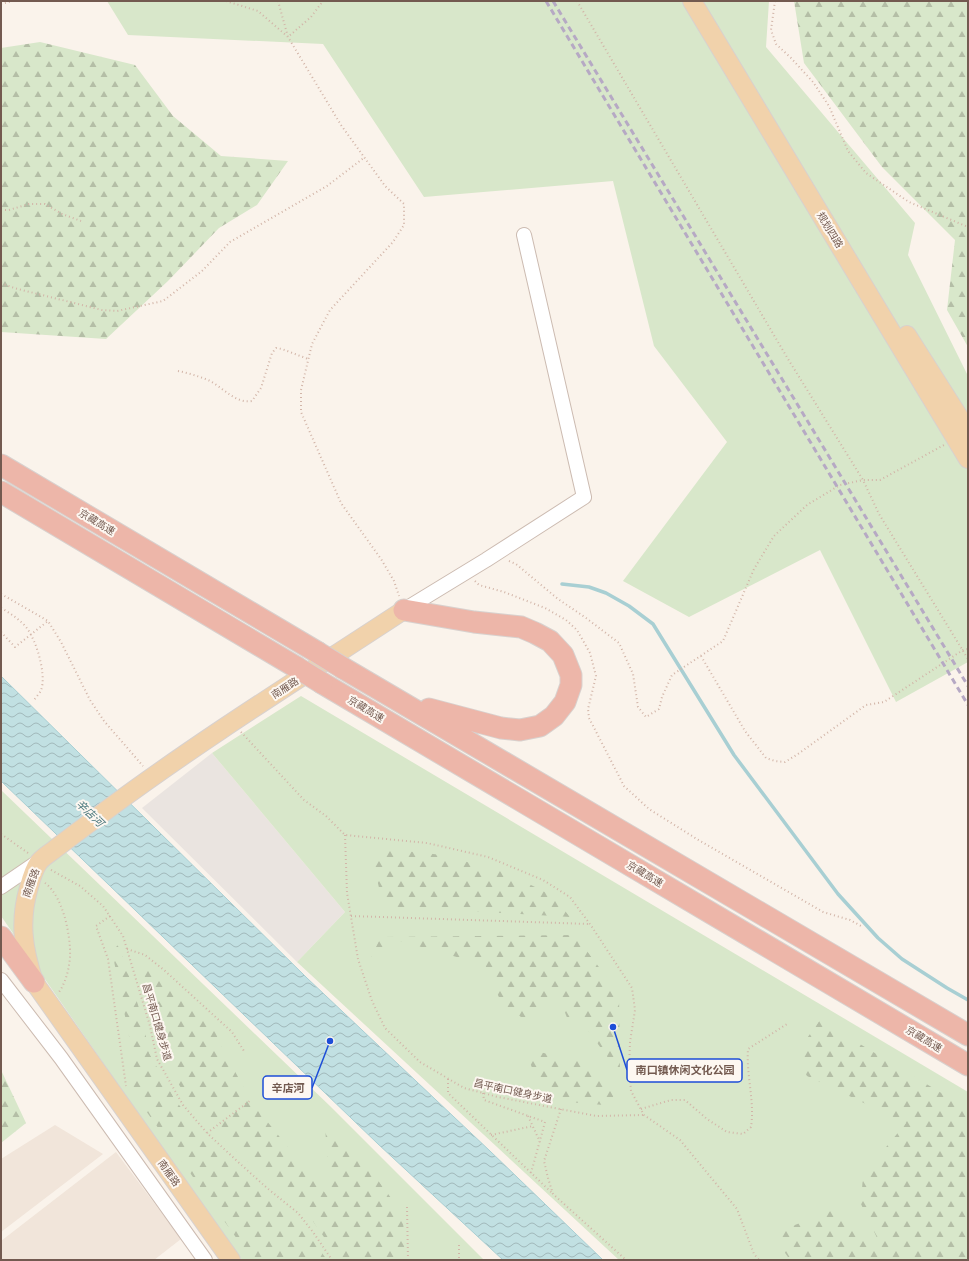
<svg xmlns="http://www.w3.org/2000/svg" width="969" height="1261" viewBox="0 0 969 1261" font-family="Mulish,'Noto Sans SC',sans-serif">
<defs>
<pattern id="forest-firs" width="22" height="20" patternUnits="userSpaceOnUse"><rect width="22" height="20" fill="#d8e7ca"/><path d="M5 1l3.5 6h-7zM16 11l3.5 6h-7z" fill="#b4bea6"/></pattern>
<pattern id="water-waves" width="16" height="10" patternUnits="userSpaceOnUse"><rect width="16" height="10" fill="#c1e0e2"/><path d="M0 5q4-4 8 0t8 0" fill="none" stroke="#a1b9ba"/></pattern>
</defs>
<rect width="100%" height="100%" fill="#faf3eb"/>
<!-- residential -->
<path fill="#f1e5da" d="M55,1125L103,1154L1,1232V1159Z
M116,1152L181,1239L154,1260H1V1241Z"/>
<!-- industrial -->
<path fill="#eae4e0" d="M212,753L345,912L297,962L142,808Z"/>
<!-- green -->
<path fill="#d8e7ca" d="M107,1H769L766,47L915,223L908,255L968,376V662L896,702L820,550L689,617L623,581L727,442L654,346L613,181L424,197L323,44L128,35Z
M301,696L968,1092V1260H619L297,962L345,912L212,753Z
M1,790L330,1106L484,1260H242L131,1103L1,916Z"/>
<!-- forest -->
<path fill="url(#forest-firs)" d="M794,1H968V347L947,310L955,240L882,167L804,63Z
M40,42L135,65L173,116L221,156L288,161L257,205L219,228L168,281L106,339L1,332V48Z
M370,847L442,855L507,873L553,896L570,917L383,906Z
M575,935L619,994L620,1074L570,1006L572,1030L556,990L529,1023L501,1002L485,965L400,941L370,959L381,937Z
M119,944L143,1021L149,1053L174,1098L196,1128L298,1219L327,1260H252L134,1094L128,1060L133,1056L112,951Z
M139,961L150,966L209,1016L222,1048L253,1104L330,1199L325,1126L357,1152L394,1202L403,1217L405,1260H340L303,1207L256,1169L219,1135L189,1102L162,1055L157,1012Z
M820,1020L968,1109V1260H790L772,1234L838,1208L887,1259L861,1204L863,1175L906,1123L807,1076L795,1055Z
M525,1049L586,1062L610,1085L616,1106L544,1100Z
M1,1070L26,1123L1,1143Z"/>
<!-- water -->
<path fill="url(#water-waves)" stroke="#a8cfd3" d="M1,676L307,978L490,1151L603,1260H503L378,1144L1,781Z"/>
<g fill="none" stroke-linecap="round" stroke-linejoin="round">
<!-- stream -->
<path stroke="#a8cfd3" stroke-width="3.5" d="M562,584L589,587L606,593L629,606L653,624L734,755L838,894L878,938L902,959L947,988L968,1000"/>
<defs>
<path id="minor" d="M404,610L486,560L584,497L524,235
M1,887L39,861
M1,980L61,1058L205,1260"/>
<path id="major" d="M692,1L968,459
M907,335L968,431
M231,1260L34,982C23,948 19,921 29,887C31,879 34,869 39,862C43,857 50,853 55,849C73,835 91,822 108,809C204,738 305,675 404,610"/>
<path id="highway" d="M1,465L317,652
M1,492L296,667
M404,610L474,622L521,627L535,633L550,641L563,655L571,675V685L565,702L554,716L540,726L520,730L501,728L429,709
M343,668L968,1035
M322,683L968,1065
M1,937L34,982"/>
</defs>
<!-- minor casing -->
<use href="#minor" stroke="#ccbbb1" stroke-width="16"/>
<!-- major casing -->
<use href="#major" stroke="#d8d1ce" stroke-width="20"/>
<!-- highway casing -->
<use href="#highway" stroke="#d8d1ce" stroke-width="23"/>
<!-- path -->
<path stroke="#d2b5a8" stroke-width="2" stroke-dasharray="1 3" stroke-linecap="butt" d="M226,1L258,11L288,37L341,125L385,186L404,204V225L393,242L330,310L312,344L301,390V412L341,503L381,559L394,581L399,596
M278,1L288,37L311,17L323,1
M577,1L788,359L863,480L879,514L968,659
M775,1L771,30L776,44L791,58L813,82L829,106L848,151L866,173L909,202L968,227
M1,4L13,1
M1,210H9L29,204H45L62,214L81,221
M1,283L14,288L102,310L117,311L163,301L202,271L230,242L327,186L365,157
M178,371C188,373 198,376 208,380C223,387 235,404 252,401L261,388L272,353L276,348L282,349L308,359
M509,561L516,564L558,599L586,618L619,643L633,674L638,707L646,717L659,709L662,697L672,675L723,641L754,569L774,536L807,505L840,485L863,480H880L944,445
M475,581L479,585L504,592L545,608L566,620L577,630L590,653L596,676L588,709L589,718L624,786L649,809L700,841L823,912L850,920L861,926
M1,594L48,621L61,642L90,700L104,721L143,766
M1,608C10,613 19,619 26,627C36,639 47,675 41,690C40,693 36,697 34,700
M1,632L15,647L48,621
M701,656L745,731L766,758L775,761L785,762L798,754L866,705L884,702L963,650L968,649
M241,732L304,800L326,816L345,835L427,843L488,857L543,880L570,897L592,927L632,988L635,1010L630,1042L629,1068L631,1091L644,1115L680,1140L737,1209L754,1254L759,1260
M1,834L28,853
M345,835L347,893L358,959L372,1001L385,1028L420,1062L464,1088L498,1097L596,1116L644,1115
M51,870L80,886L103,906L123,936L150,1026L157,1059L183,1105L207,1133L237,1161L267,1188L298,1213L313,1232L332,1260
M45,883C63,896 71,936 70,957C69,969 66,982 59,992
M110,916L96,926L108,959L126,1086
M351,916L590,924
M127,949L145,955L164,970L232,1032L244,1051
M448,1079V1093L552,1193
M483,1093L484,1100L545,1122L531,1173
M561,1109L544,1161L548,1178L553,1194L626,1260
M641,1109L671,1100H685L707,1119L727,1132L743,1134L751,1127C755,1102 746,1075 748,1049L787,1024
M528,1116L540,1142
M207,1133L251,1100
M491,1135L533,1126
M407,1207L408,1260
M459,1245V1260"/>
<!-- minor -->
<use href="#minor" stroke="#fff" stroke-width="14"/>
<!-- major -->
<use href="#major" stroke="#f1d2ab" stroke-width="18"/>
<!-- highway -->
<use href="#highway" stroke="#edb6a9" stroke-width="21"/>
<!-- rail -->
<path stroke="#b6a9c4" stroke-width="3" stroke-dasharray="6 4" stroke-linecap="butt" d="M546,1L968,705
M553,1L968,686"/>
<defs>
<path id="highway-bridge" d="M317,652L343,668
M296,667L322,683"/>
</defs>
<!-- highway-bridge casing -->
<use href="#highway-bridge" stroke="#d8d1ce" stroke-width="23" stroke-linecap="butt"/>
<!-- highway-bridge -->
<use href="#highway-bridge" stroke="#edb6a9" stroke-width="21"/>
</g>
<g text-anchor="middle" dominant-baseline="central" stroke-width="4" stroke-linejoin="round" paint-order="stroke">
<!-- street labels -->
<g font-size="10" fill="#735a50" stroke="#fdf7f1">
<text transform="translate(830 230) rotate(59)">规划四路</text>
<text transform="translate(97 522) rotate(31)">京藏高速</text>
<text transform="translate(285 688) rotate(-33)">南雁路</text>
<text transform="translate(366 709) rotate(31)">京藏高速</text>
<text transform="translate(645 874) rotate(31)">京藏高速</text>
<text transform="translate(31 883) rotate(-70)">南雁路</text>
<text transform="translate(157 1022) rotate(74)">昌平南口健身步道</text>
<text transform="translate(924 1039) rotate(31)">京藏高速</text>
<text transform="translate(513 1091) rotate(12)">昌平南口健身步道</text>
<text transform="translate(169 1173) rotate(55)">南雁路</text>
</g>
<!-- water labels -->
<g font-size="11" font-style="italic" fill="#49777c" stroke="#fdf7f1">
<text transform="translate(90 813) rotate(44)">辛店河</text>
</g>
</g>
<!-- callouts -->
<path fill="none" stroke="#1d4ed8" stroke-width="1.5" d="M613 1027L627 1070M330 1041L312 1088"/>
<g fill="#1d4ed8" stroke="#fdf7f1" stroke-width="1.5">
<circle cx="613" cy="1027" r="4"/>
<circle cx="330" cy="1041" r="4"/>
</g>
<g fill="#fdf7f1" stroke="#1d4ed8" stroke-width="1.5">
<rect x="627" y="1059" width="115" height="23" rx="4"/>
<rect x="263" y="1076" width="49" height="23" rx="4"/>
</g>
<g font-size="11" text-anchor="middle" font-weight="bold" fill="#735a50">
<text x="685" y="1074">南口镇休闲文化公园</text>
<text x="288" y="1092">辛店河</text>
</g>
<!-- border -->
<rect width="969" height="1261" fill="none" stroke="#735a50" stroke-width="4"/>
</svg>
